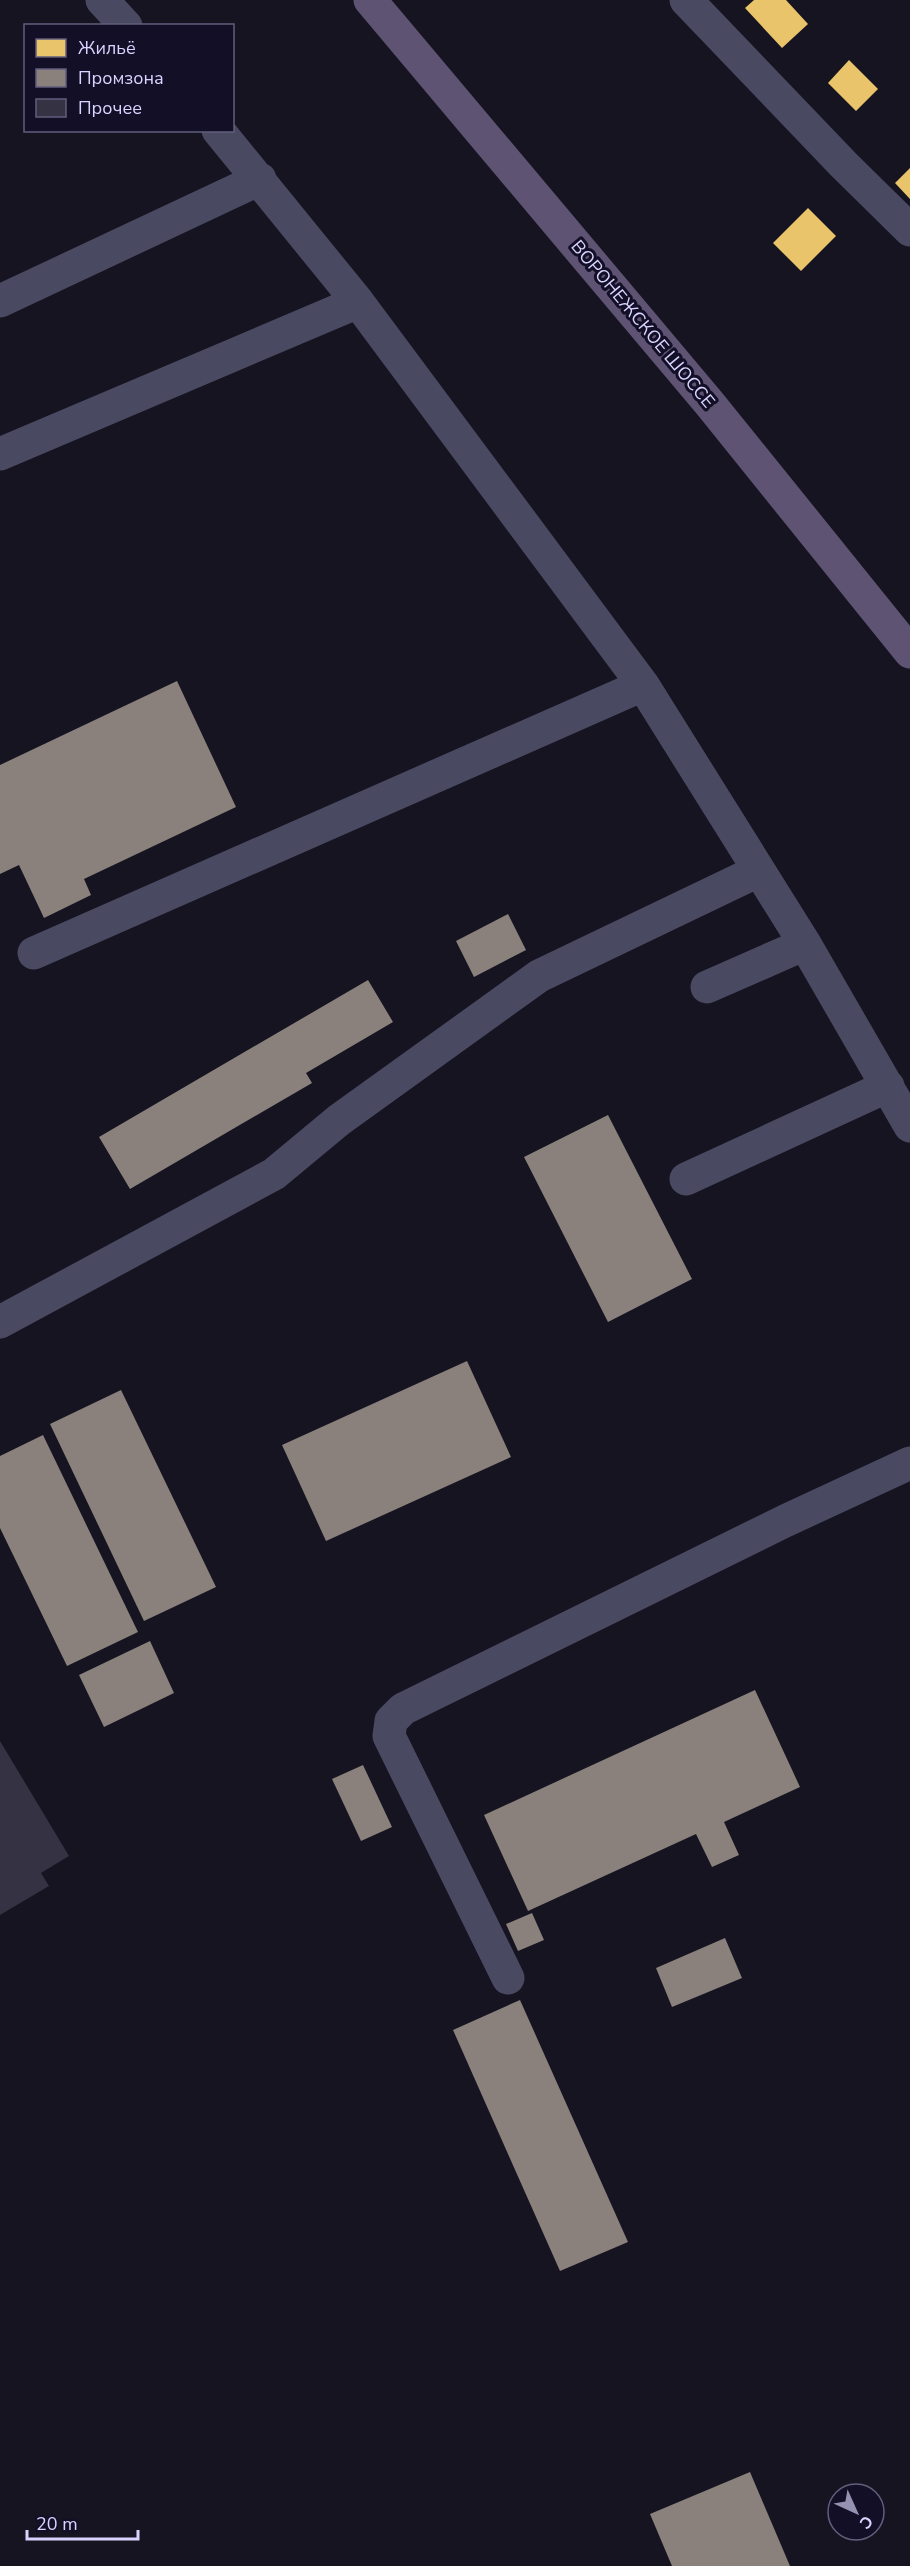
<svg xmlns="http://www.w3.org/2000/svg" width="910" height="2566" viewBox="0 0 910 2566" font-family="'Nunito Sans',sans-serif">
<rect width="100%" height="100%" fill="#161421"/>
<!-- homes -->
<path fill="#e9c46a" d="M754,0H786L808,24L782,48L745,8Z
M849,60L878,89L856,111L828,83Z
M910,168V199L895,183Z
M808,208L836,236L801,271L773,243Z"/>
<!-- industry -->
<path fill="#8a817c" d="M177,681L236,807L84,879L91,895L44,918L19,865L0,874V765Z
M508,914L526,950L474,977L456,941Z
M368,980L393,1022L306,1073L312,1083L130,1189L99,1137Z
M608,1115L692,1279L608,1322L524,1157Z
M467,1361L511,1457L326,1541L282,1445Z
M121,1390L216,1587L144,1621L50,1424Z
M43,1435L138,1632L67,1666L0,1528V1456Z
M150,1641L174,1693L104,1727L79,1675Z
M755,1690L800,1787L724,1822L739,1855L712,1867L696,1834L528,1911L484,1815Z
M363,1765L392,1827L361,1841L332,1779Z
M532,1913L544,1940L518,1951L506,1924Z
M725,1938L742,1978L672,2007L656,1968Z
M520,2000L628,2242L560,2271L453,2030Z
M750,2472L790,2566H672L650,2514Z"/>
<!-- building -->
<path fill="#343243" d="M0,1741L69,1856L41,1873L49,1886L0,1915Z"/>
<g fill="none" stroke-linecap="round" stroke-linejoin="round">
<!-- minor -->
<path stroke="#4a4962" stroke-width="33" d="M102,0L126,26
M686,0L844,165L910,230
M218,130L358,302L643,685L805,944L910,1126
M0,301L260,179
M0,454L358,302
M34,953L643,685
M707,987L805,944
M686,1179L888,1086
M0,1322L274,1174L339,1120L539,976L758,871
M508,1978L389,1736L391,1721L403,1709L785,1521L910,1463"/>
<!-- major -->
<path stroke="#5e5373" stroke-width="33" d="M370,0L710,404L910,652"/>
</g>
<g text-anchor="middle" dominant-baseline="central" stroke-width="6" stroke-linejoin="round" paint-order="stroke">
<!-- street labels -->
<g font-size="18" fill="#d9d4ff" stroke="#130f26">
<text transform="translate(643 324) rotate(50)">ВОРОНЕЖСКОЕ ШОССЕ</text>
</g>
</g>
<!-- legend -->
<rect x="24" y="24" width="210" height="108" fill="#130f26" stroke="#625e7d" stroke-width="1.5"/>
<rect x="36" y="39" width="30" height="18" fill="#e9c46a" stroke="#625e7d" stroke-width="1.5"/>
<text x="78" y="54" font-size="18" fill="#d9d4ff">Жильё</text>
<rect x="36" y="69" width="30" height="18" fill="#8a817c" stroke="#625e7d" stroke-width="1.5"/>
<text x="78" y="84" font-size="18" fill="#d9d4ff">Промзона</text>
<rect x="36" y="99" width="30" height="18" fill="#343243" stroke="#625e7d" stroke-width="1.5"/>
<text x="78" y="114" font-size="18" fill="#d9d4ff">Прочее</text>
<!-- north arrow -->
<g transform="translate(856 2512) rotate(135)"><circle r="28" fill="#130f26" stroke="#625e7d" stroke-width="1.5"/>
<path d="M0-4.5L10 22L0 15L-10 22Z" fill="#9591b1"/>
<text y="-9" font-size="16" font-weight="bold" text-anchor="middle" fill="#d9d4ff">С</text>
</g>
<!-- scale -->
<path d="M27 2530v9h111v-9" fill="none" stroke="#d9d4ff" stroke-width="3"/>
<text x="36" y="2530" font-size="18" fill="#d9d4ff" stroke="#130f26" stroke-width="4.5" paint-order="stroke">20 m</text>
</svg>
